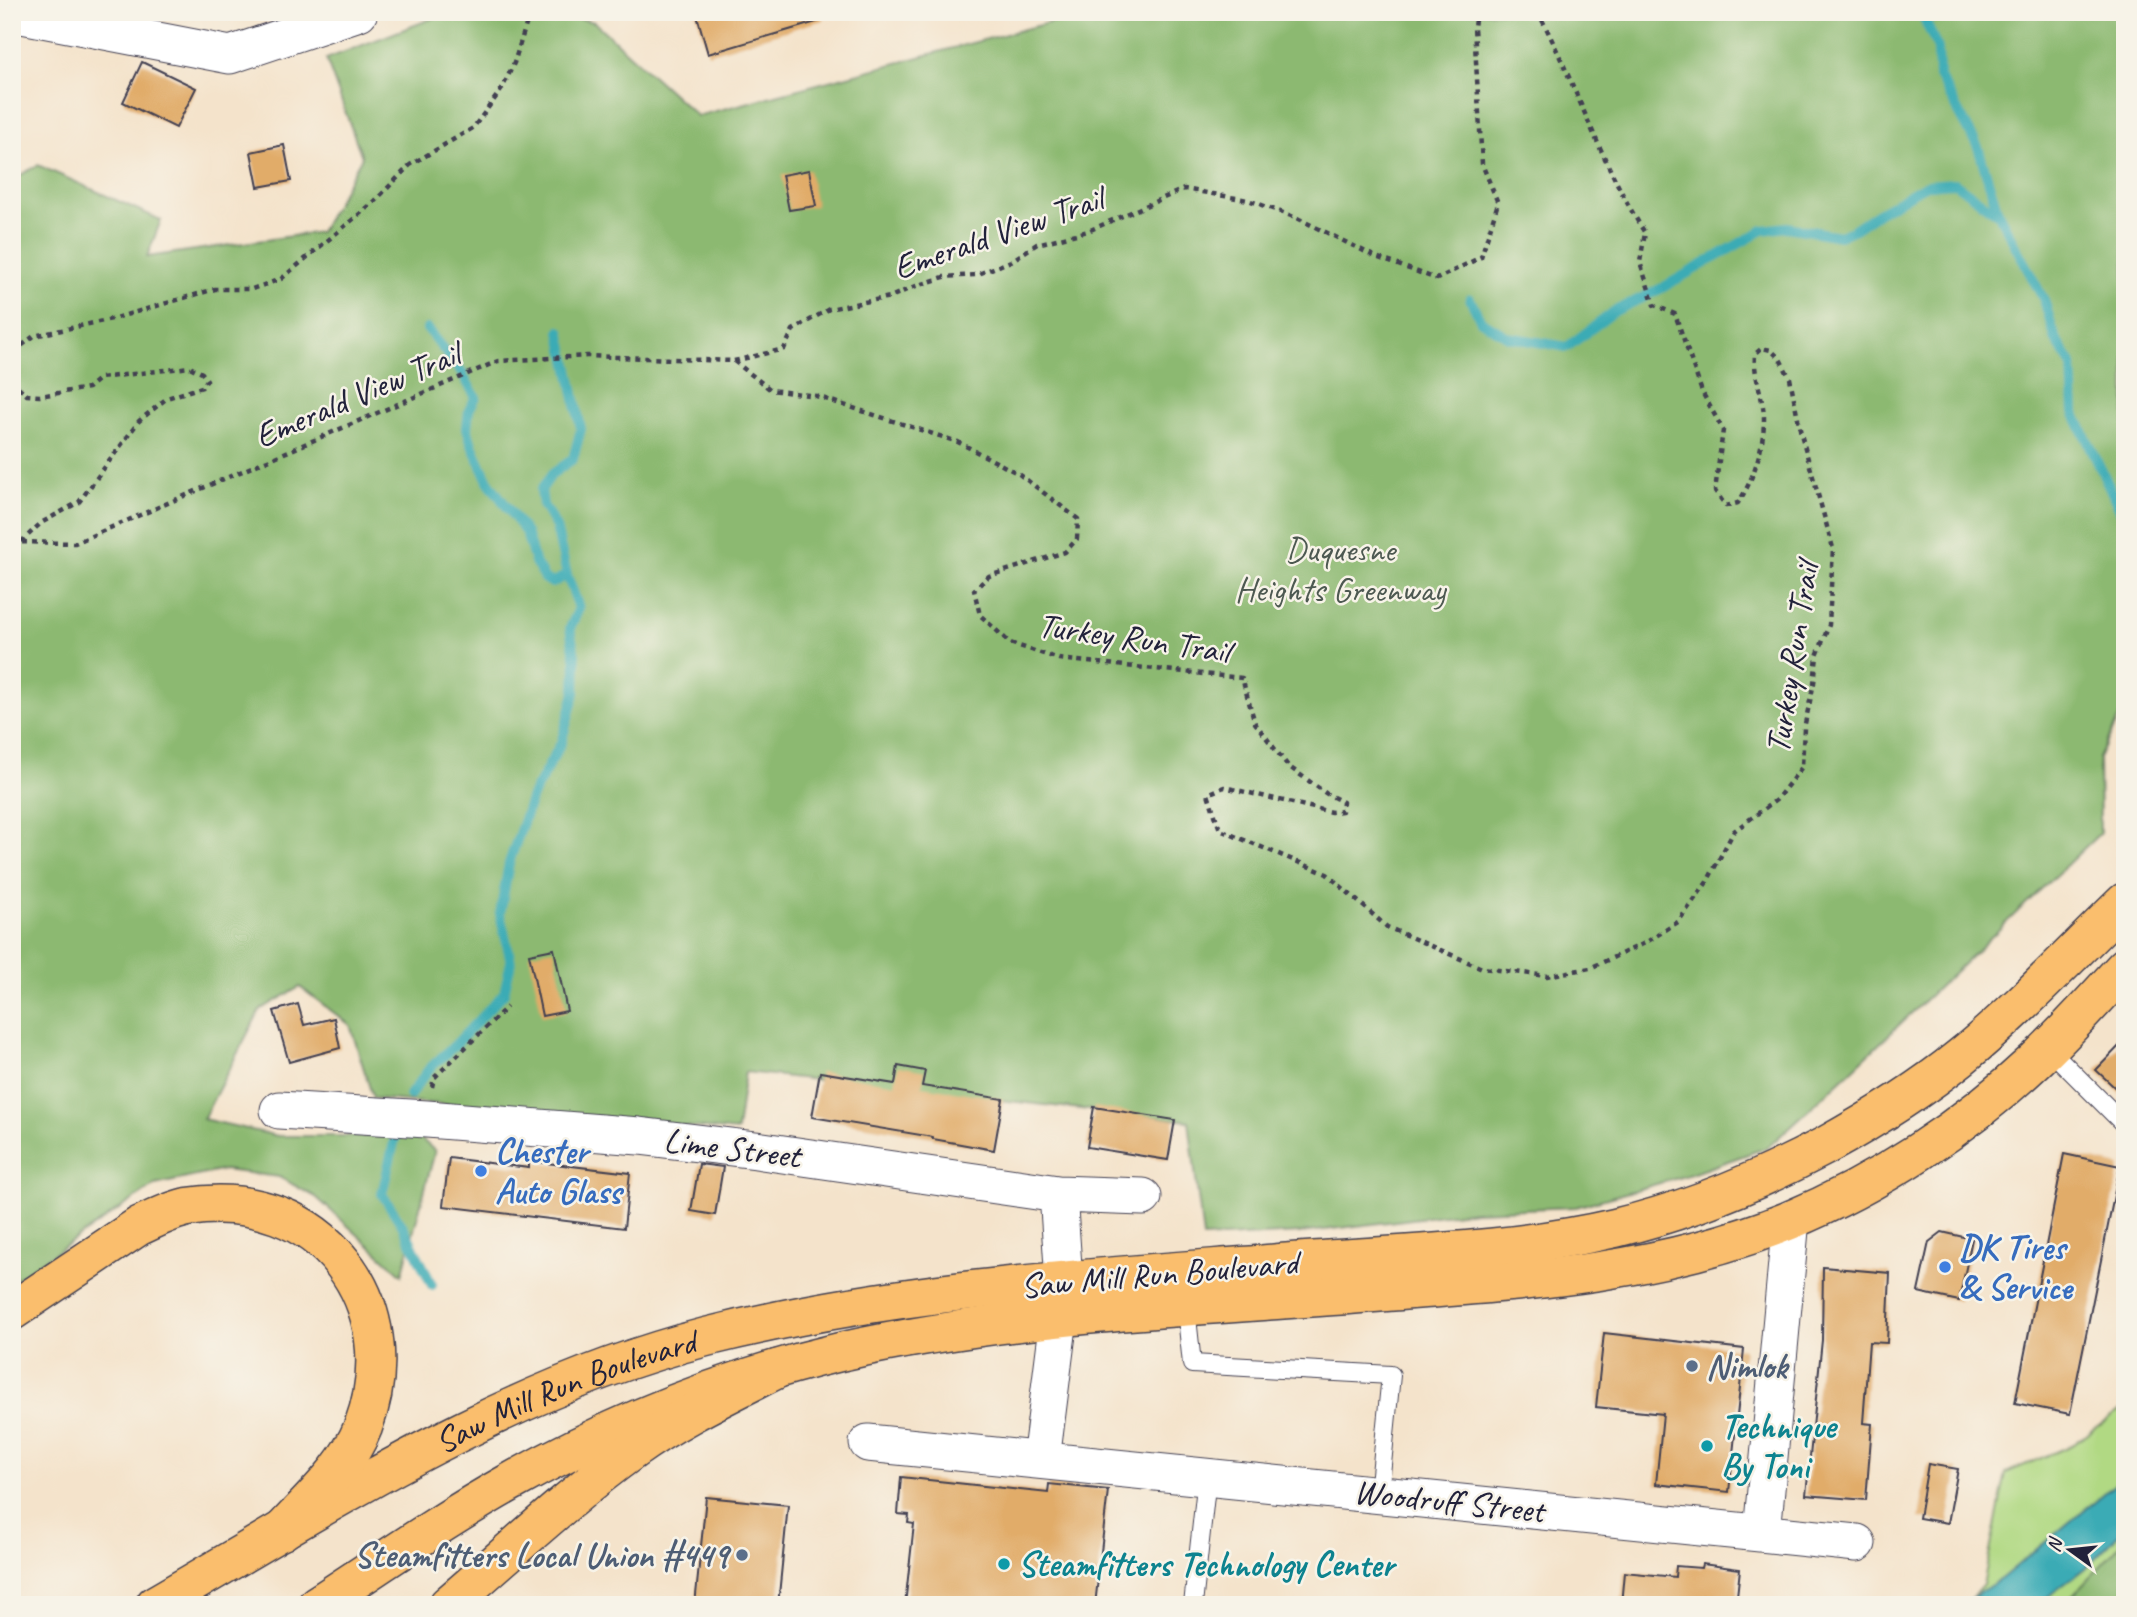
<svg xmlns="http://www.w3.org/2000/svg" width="2137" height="1617" viewBox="0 0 2137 1617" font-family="Caveat,sans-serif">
<rect width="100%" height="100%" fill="#f7f3e8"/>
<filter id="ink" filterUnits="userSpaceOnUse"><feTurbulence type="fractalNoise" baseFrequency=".0143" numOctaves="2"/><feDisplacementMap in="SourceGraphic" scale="14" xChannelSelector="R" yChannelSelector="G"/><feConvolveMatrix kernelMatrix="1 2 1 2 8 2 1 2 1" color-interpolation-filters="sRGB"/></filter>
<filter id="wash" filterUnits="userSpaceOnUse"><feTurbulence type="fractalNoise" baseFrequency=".00686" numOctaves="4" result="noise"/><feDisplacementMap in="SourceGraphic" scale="28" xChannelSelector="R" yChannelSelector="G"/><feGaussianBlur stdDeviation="1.57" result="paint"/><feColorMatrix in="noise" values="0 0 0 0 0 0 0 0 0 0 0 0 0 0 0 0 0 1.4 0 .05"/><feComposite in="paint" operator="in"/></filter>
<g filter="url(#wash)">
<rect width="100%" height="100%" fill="#f4e3cb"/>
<!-- green -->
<path fill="#b1d983" stroke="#6a7e5f" stroke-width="2" d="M2125,1407V1605H1965L1983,1585L2006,1473L2074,1444Z"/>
<!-- forest -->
<path fill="#8cb971" stroke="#576e56" stroke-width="2" d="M457,12H550L594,22L697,116L1089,12H2125V706L2099,758L2100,833L1853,1069L1768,1147L1688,1175L1576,1207L1475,1211L1301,1233L1203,1238L1189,1121L745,1072L737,1131L373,1098L350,1025L300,987L260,1010L203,1119L278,1136H418L435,1151L402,1275L316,1197L279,1177L224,1170L155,1185L12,1282V180L38,165L161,220L147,257L320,232L362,157L326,59L441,15Z
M2125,1540V1605H2064Z"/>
<!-- water -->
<path fill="#3aabb5" stroke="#2e6678" stroke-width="2" d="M2125,1476V1528L2085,1568L2037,1605H1961L2002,1578Z"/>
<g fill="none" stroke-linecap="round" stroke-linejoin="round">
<!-- stream -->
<path stroke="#3aabb5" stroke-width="10" d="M1921,12L1938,49L1939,76L1978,147L1999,215
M1470,299L1481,321L1508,337L1567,347L1615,311L1662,288L1763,230L1787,227L1840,236L1853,230L1878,213L1926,185L1955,183L1999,215L2044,300L2056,340L2072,365L2074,412L2125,520
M427,329L463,374
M560,331L565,353
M465,379L476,397L469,410L467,428L472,445L488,481L526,533L535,562L544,578L552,583L567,575
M410,1095L429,1069L456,1044L504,993L511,962L500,914L509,863L532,796L561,743L575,693L576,662L570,628L579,608L567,575L556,527L543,505L541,490L552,474L573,459L581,429L567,359
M397,1130L382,1194L404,1228L432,1285"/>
</g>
<g id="blocks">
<!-- building -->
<path fill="#e1ac69" d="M696,12H822L823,20L708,54Z
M142,62L196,88L176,128L123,102Z
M284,145L291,181L258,187L251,152Z
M809,170L816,206L789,210L782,175Z
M554,949L567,1011L542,1016L529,954Z
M298,1004L304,1025L334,1018L340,1048L289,1062L274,1011Z
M2125,1040V1097L2096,1070Z
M898,1066L925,1071L922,1086L1003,1099L994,1150L933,1139V1137L812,1117L820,1072L895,1084Z
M1094,1107L1175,1120L1168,1160L1087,1147Z
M2064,1154L2120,1166L2070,1414L2015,1403Z
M449,1158L529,1168V1161L630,1173L624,1228L443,1206Z
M699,1164L723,1167L715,1215L691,1211Z
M1942,1232L1972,1239L1959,1301L1918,1292L1929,1242Z
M1823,1267L1890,1273L1887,1343L1869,1342L1863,1423L1872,1424L1866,1500L1806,1495L1822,1340Z
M1604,1333L1744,1349L1729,1492L1656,1484L1663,1414L1596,1407Z
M1928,1464L1958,1469L1948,1523L1919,1518Z
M901,1477L1048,1493L1049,1484L1108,1490L1095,1605H905L914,1524L908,1523L909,1515L898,1514Z
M706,1497L788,1505L778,1605H695Z
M1702,1564L1740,1569L1736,1605H1621L1624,1572L1675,1577L1676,1566L1701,1568Z"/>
</g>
</g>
<g filter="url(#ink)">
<use href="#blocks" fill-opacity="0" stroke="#423f51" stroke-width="2"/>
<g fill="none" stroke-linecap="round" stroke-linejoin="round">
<defs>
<path id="service" d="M2048,1048L2125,1125
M1186,1308L1192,1364L1391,1375L1379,1494
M1193,1605L1207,1477"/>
<path id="minor" d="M12,15L17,14L230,55L359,12
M279,1110L427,1119L639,1136L756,1150L1058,1194L1143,1197
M1058,1194L1064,1281
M868,1443L1857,1543
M1041,1460L1059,1318
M1762,1533L1791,1219"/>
<g id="trunk">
<path id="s1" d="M155,1605C331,1503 506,1388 706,1337C898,1288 1097,1278 1293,1262C1399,1254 1512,1252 1615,1228C1687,1211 1759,1181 1825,1146C1872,1120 1919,1091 1961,1057C2019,1010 2071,954 2125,902"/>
<path d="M317,1605C380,1564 443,1520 509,1483C612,1425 725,1379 840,1352C1023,1311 1214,1306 1400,1291C1534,1281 1662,1272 1788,1221C1878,1184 1965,1127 2036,1060C2067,1031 2096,998 2125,967"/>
</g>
<path id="motorway" d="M12,1311L139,1226C155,1219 171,1210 188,1207C321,1186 409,1304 363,1427C347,1468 311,1499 282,1531
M448,1605C509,1553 568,1497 633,1450C677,1418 728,1394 777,1369"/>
</defs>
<!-- service casing -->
<use href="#service" stroke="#423f51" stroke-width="20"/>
<!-- minor casing -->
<use href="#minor" stroke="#423f51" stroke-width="39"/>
<!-- trunk casing -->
<use href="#trunk" stroke="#423f51" stroke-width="41"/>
<!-- motorway casing -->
<use href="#motorway" stroke="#423f51" stroke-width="41"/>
<!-- path -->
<path stroke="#423f51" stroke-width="4.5" stroke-dasharray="5 5" stroke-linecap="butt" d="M734,361L784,349L793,330L829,309L890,297L916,286L944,277L976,275L1011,261L1037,244L1088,231L1184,189L1248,200L1297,218L1376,257L1437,279L1481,257L1498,203L1482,164L1474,27L1476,12
M12,542L75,543L498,361L587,356L734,361L771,390L816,396L958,442L1019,474L1078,519L1077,539L1065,552L989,576L974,590L980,615L1010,643L1059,659L1242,678L1255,723L1288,766L1327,794L1343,802L1342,811L1331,812L1224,787L1208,794L1220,830L1327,874L1387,927L1482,968L1547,976L1590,968L1645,943L1678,922L1707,882L1734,831L1776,800L1802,767L1804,728L1814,683L1817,656L1829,625L1833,548L1801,434L1790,378L1780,359L1771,350L1762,348L1755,354C1753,377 1764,397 1764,419C1764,447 1753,481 1738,503L1726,506L1715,491L1723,430L1702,392L1675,314L1654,305L1640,262L1645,233C1601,164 1576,84 1538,12
M21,542L41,523L79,502L139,421L167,398L202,387L207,380L202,373L190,367L100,378L88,388L40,396L27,395L16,385L13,367L20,347L34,336L112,319L215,289H252L281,279L374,202L410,165L473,128L502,89L514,63L530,12
M432,1087L434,1078L507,1007"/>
<!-- service -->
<use href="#service" stroke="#fff" stroke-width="18"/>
<!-- minor -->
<use href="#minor" stroke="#fff" stroke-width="37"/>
<!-- trunk -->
<use href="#trunk" stroke="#fabe6d" stroke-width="38"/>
<!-- motorway -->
<use href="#motorway" stroke="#fabe6d" stroke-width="38"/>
</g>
</g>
<!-- markers -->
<g fill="#3f7fe0" stroke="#f7f3e8" stroke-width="2.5">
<circle cx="481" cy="1171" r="7"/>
<circle cx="1945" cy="1267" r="7"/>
</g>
<g fill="#5c6f8a" stroke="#f7f3e8" stroke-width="2.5">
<circle cx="1692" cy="1366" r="7"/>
<circle cx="742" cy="1555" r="7"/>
</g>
<g fill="#0f9aa8" stroke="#f7f3e8" stroke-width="2.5">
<circle cx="1707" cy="1446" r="7"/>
<circle cx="1004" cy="1564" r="7"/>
</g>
<g text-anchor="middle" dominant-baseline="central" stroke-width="5" stroke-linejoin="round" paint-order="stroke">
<!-- street labels -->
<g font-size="35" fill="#22223b" stroke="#f7f3e8">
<text transform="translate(998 233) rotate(-19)">Emerald View Trail</text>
<text transform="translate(357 395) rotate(-23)">Emerald View Trail</text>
<text transform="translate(1134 638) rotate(8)">Turkey Run Trail</text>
<text transform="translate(1792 658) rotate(-81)">Turkey Run Trail</text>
<text transform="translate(732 1148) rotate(7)">Lime Street</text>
<text transform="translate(1159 1274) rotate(-5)">Saw Mill Run Boulevard</text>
<text stroke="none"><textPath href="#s1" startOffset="464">Saw Mill Run Boulevard</textPath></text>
<text transform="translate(1449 1501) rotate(6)">Woodruff Street</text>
</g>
<!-- park labels -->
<g font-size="35" fill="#4d5951" stroke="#f7f3e8">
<text x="1340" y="549">Duquesne<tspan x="1340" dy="40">Heights Greenway</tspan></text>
</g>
<!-- shop labels -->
<g font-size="35" font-weight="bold" fill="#366cbe" stroke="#f7f3e8" text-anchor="start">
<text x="495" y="1151">Chester<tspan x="495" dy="40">Auto Glass</tspan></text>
<text x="1959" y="1247">DK Tires<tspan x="1959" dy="40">&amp; Service</tspan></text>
</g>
<!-- service labels -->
<g font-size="35" font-weight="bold" fill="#4e5e75" stroke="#f7f3e8" text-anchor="start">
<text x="1706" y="1366">Nimlok</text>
<text x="728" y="1555" text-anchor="end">Steamfitters Local Union #449</text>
</g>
<!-- culture labels -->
<g font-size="35" font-weight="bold" fill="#0d838f" stroke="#f7f3e8" text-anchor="start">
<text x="1721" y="1426">Technique<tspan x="1721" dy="40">By Toni</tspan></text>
<text x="1018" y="1564">Steamfitters Technology Center</text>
</g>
</g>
<!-- margin -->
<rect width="2137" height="1617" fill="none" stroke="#f7f3e8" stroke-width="42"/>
<!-- north arrow -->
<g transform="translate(2070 1550) rotate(285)" stroke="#f7f3e8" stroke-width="5" paint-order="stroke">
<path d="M0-5L12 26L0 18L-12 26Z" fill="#22223b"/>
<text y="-10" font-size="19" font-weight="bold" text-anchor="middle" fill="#22223b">N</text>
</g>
</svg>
